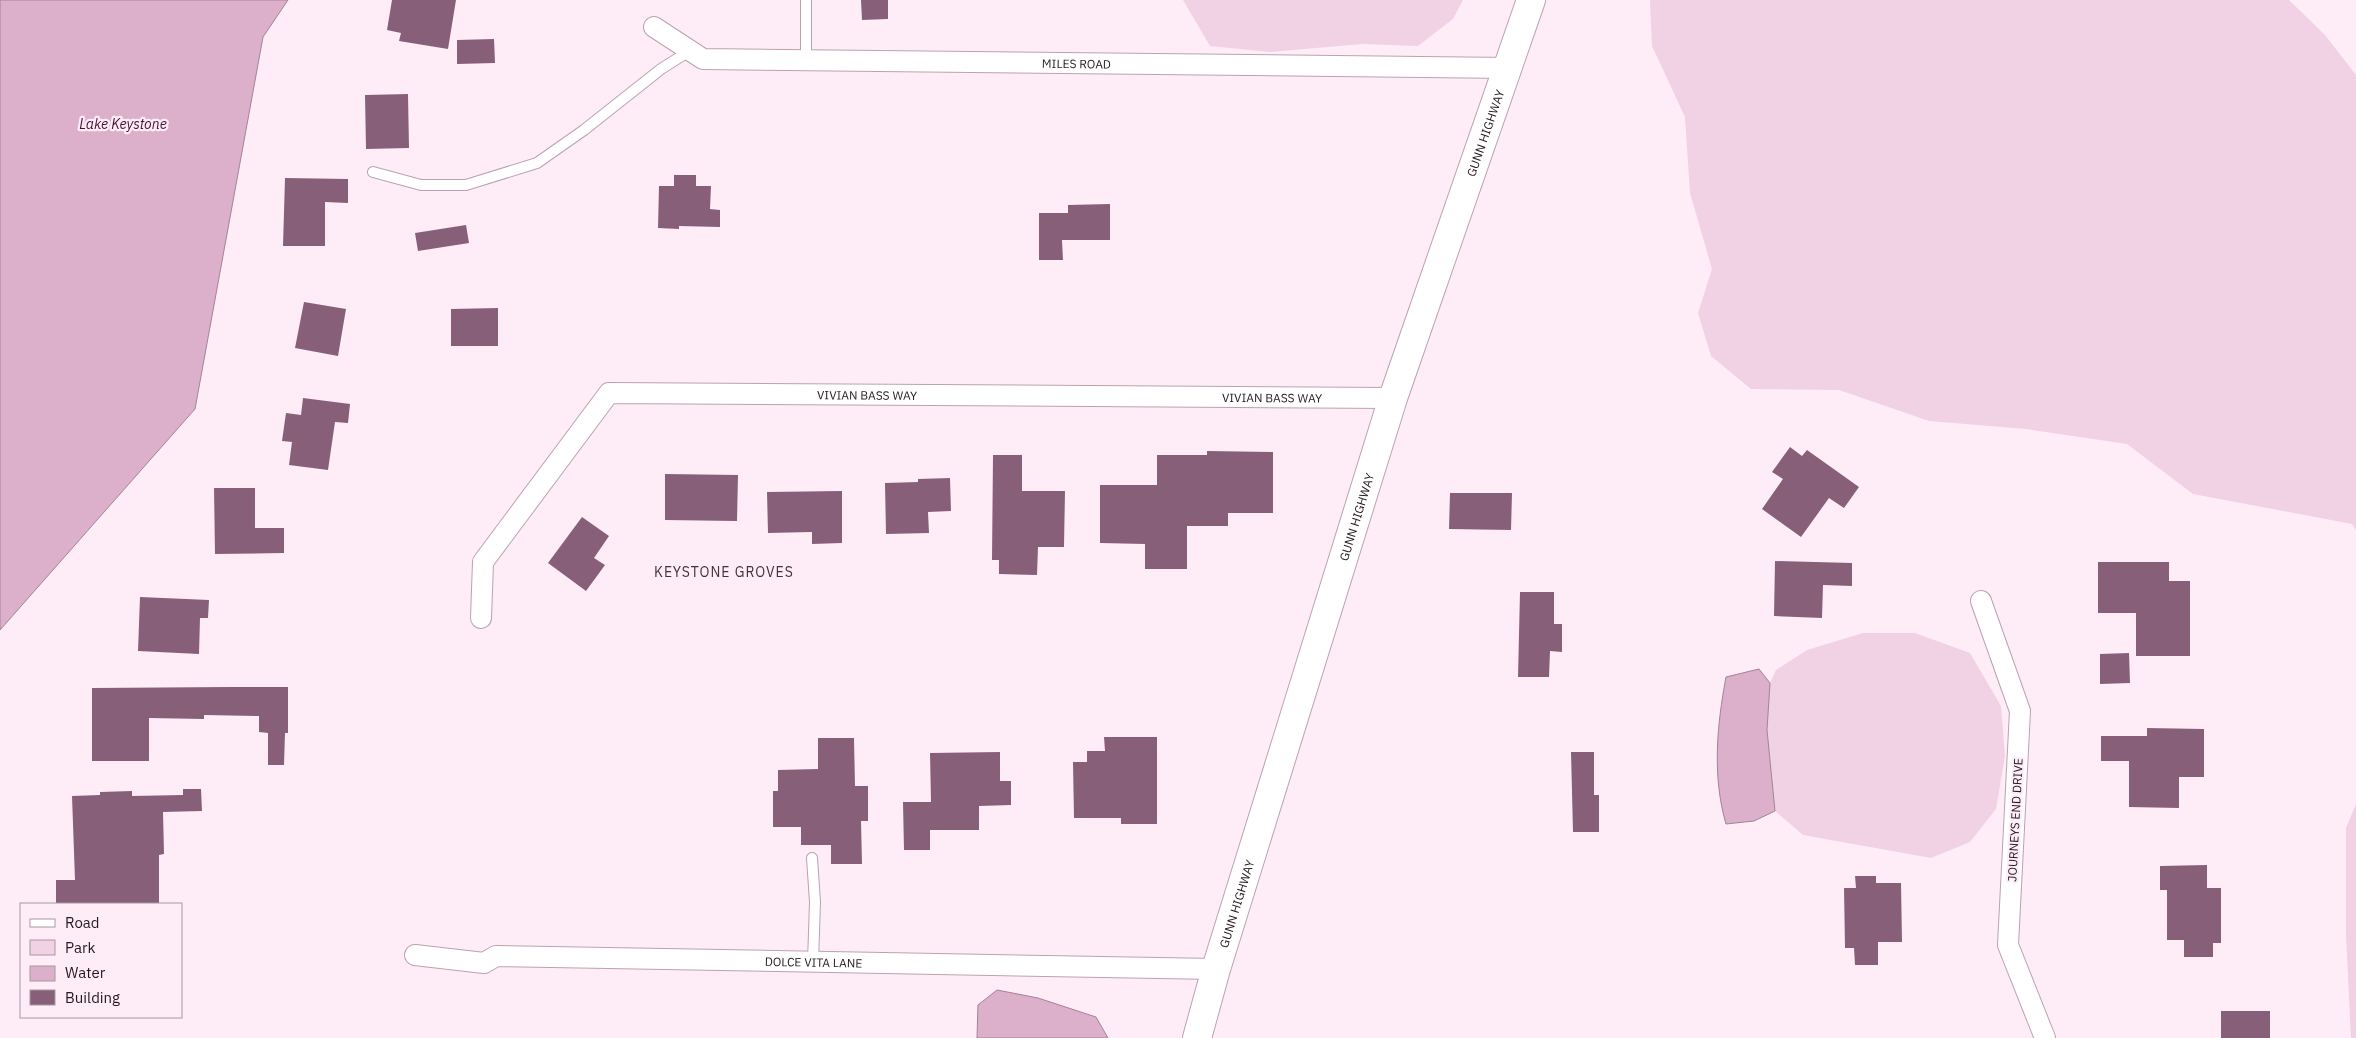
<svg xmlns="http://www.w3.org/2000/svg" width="2356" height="1038" viewBox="0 0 2356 1038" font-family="'IBM Plex Sans',sans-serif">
<rect width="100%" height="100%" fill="#feedf7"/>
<!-- green -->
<path fill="#f0d2e4" d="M1183,0H1463L1453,19L1418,46L1362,44L1270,52L1210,46Z
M1650,0H2289L2325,35L2356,75V530L2352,524L2193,494L2127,444L2026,429L1929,421L1839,390L1751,389L1711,356L1698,313L1712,269L1690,193L1685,117L1652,46Z
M1863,633H1915L1970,653L2001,706L2005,756L1996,809L1970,842L1931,858L1803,835L1775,811L1767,730L1770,683L1776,670L1807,650Z
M2356,804V1038H2351L2346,935V828Z"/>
<!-- water -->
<path fill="#dcafcb" stroke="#a48297" d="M0,0H288L263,37L195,409L0,630Z
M1759,669L1770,683L1767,730L1775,811L1754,821L1726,824C1712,776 1717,725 1726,677Z
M997,990L1038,998L1096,1017L1108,1038H977L978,1005Z"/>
<!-- building -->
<path fill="#885f79" d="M392,0H456L448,49L399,41L401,33L387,30Z
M861,0H888V19L862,20Z
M494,39L495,63L457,64V40Z
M408,94L409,148L366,149L365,95Z
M674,175H696V186H711L710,209L720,210V227L679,226V229L658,228L659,186H674Z
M285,178L348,179V203L325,202V246H283Z
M1110,204V240H1062L1063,260H1039V213H1068V205Z
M466,225L469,243L418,251L415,233Z
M304,302L346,309L338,356L295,348Z
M498,308V346H451V309Z
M303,398L350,404L348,423L335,422L328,470L289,465L292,442L282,441L286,413L301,415Z
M1790,447L1802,456L1807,450L1859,487L1844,508L1829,498L1801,537L1762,509L1783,479L1772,472Z
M1207,451L1273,452V513H1228V526H1187V569H1145V544L1100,543V485H1157V455H1207Z
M993,455H1022V491H1065L1064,547H1038L1037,575L999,574V560H992Z
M665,474L738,475L737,521L665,520Z
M950,478L951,511L928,512L929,533L886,534L885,483L918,482V479Z
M214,488H255V528H284V553L215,554Z
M842,491V543L812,544V532L768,533L767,492Z
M1450,493H1512L1511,530L1449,529Z
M582,517L609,536L594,558L605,565L586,591L548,563Z
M1775,561L1852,563V586L1823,585L1822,618L1774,616Z
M2098,562H2169V581H2190V656H2136V613H2098Z
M1520,592H1554V624H1562V652L1550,651L1549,677H1518Z
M140,597L209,600L208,618H200L199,654L138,651Z
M2129,653L2130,683L2100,684V654Z
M231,687H288V733H285L284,765H268V733L259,732V716L204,715V719L149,718V761H92V688Z
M2147,728L2204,729V777H2179V808L2129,807V761H2101V736H2147Z
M1104,737H1157V824H1121V818H1074L1073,762H1087V751H1105Z
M818,738H854L855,786H868V821H861L862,864H831V845H801V827H773V791H778V770L818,769Z
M1000,752V781H1011V805L979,806V830H930V850H904L903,802H931L930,753Z
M1571,752H1594V795H1599V832H1573Z
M183,789H201L202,811L163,812L164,854L159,855V904H56V880H75L72,796L100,795V792L132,791V796L183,795Z
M2207,865V888H2221V943H2213V957H2184V940H2167V890H2160V866Z
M1855,876H1876V883H1901L1902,942H1878V965H1855L1854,948H1845L1844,888H1856Z
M2221,1011H2270V1038H2221Z"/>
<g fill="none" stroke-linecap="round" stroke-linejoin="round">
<defs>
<path id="service" d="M806,0V60
M373,172L421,185H466L537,163L584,130L661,69L691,50
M812,858L815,902L813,962"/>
<g id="minor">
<path id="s1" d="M654,27L703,59L1509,68"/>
<path d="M1981,601L2020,711L2008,945L2045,1038"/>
<path id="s2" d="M481,618L483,562L609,393L1393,398"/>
<path id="s3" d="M415,955L484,963L496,956L1216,969"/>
</g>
<g id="secondary">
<path id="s4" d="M1197,1038L1216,969L1393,398L1531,0"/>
</g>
</defs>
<!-- service casing -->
<use href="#service" stroke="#bba2b1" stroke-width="12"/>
<!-- minor casing -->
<use href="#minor" stroke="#bba2b1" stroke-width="22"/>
<!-- secondary casing -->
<use href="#secondary" stroke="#bba2b1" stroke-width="30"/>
<!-- service -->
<use href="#service" stroke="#fff" stroke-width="10"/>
<!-- minor -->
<use href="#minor" stroke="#fff" stroke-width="20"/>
<!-- secondary -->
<use href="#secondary" stroke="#fff" stroke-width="28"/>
</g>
<g text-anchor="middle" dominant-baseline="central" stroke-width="4.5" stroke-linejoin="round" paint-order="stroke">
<!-- street labels -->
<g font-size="12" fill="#23191f" stroke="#feedf7">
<text stroke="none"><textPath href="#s1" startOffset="432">MILES ROAD</textPath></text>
<text stroke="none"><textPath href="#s4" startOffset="950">GUNN HIGHWAY</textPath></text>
<text stroke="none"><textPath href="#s2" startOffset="525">VIVIAN BASS WAY</textPath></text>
<text stroke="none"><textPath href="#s2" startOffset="930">VIVIAN BASS WAY</textPath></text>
<text stroke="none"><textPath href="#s4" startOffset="545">GUNN HIGHWAY</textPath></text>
<text transform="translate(2015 820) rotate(-87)">JOURNEYS END DRIVE</text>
<text stroke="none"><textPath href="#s4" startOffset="140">GUNN HIGHWAY</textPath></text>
<text stroke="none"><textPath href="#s3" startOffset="401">DOLCE VITA LANE</textPath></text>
</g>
<!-- water labels -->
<g font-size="14" font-style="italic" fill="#461137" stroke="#feedf7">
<text x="123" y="124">Lake Keystone</text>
</g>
<!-- neighbourhood labels -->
<g font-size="14" letter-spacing="1" fill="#45313d" stroke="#feedf7">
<text x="724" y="572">KEYSTONE GROVES</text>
</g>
</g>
<!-- legend -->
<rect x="20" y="903" width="162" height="115" fill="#feedf7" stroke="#a698a1"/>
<rect x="30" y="919" width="25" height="8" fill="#ffffff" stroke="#a698a1"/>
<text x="65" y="928" font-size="15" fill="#23191f">Road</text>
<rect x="30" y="940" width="25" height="15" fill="#f0d2e4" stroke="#a698a1"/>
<text x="65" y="953" font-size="15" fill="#23191f">Park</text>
<rect x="30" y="966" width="25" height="15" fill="#dcafcb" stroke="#a698a1"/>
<text x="65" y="978" font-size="15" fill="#23191f">Water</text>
<rect x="30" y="990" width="25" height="15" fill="#885f79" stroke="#a698a1"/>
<text x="65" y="1003" font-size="15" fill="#23191f">Building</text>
</svg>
